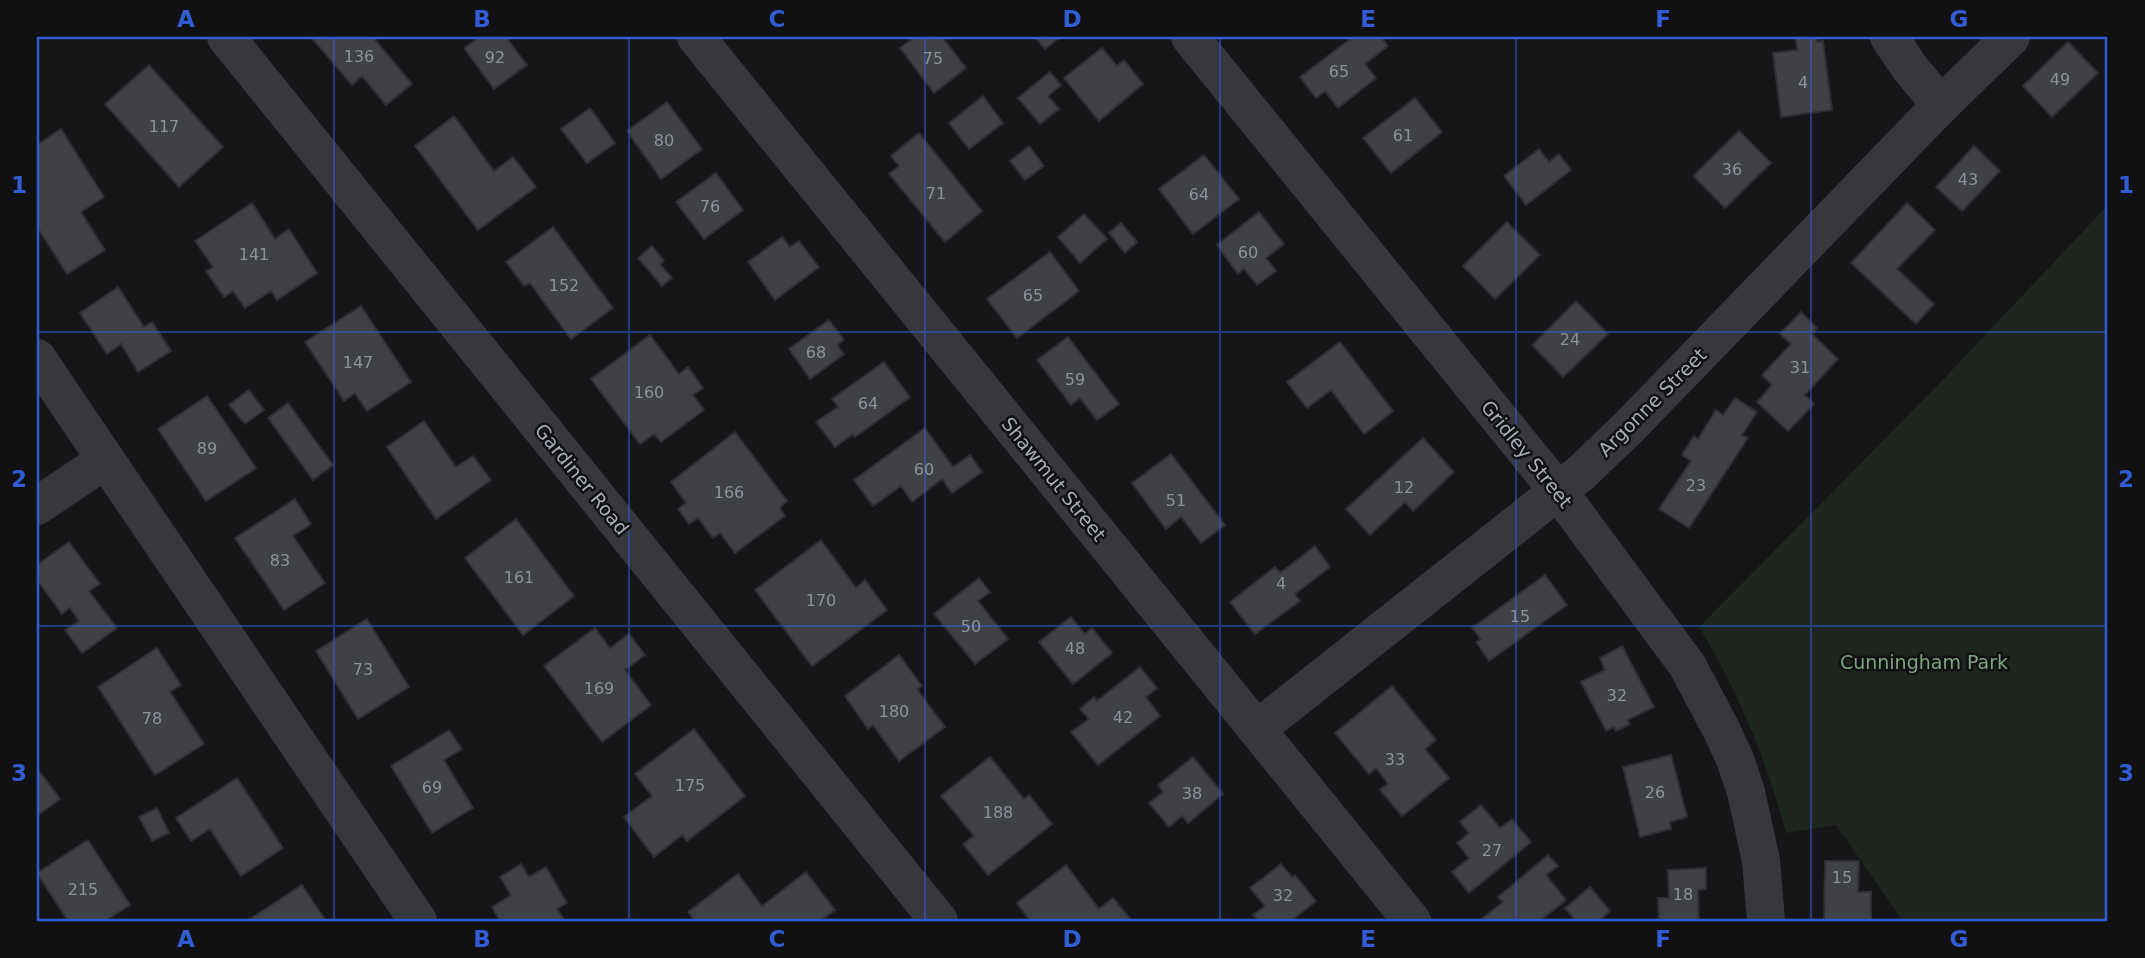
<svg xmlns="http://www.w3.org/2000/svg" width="2145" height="958" viewBox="0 0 2145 958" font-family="'DejaVu Sans',sans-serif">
<rect width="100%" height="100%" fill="#161618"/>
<!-- green -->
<path fill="#1e261f" d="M2108,205V921H1903L1836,825L1786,833C1766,760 1739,692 1699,627L1937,386Z"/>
<!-- building -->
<path fill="#404145" stroke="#303034" stroke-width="2" d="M311,37H373L412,84L386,105L362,76L352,85Z
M480,37H506L527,65L494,89L464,48Z
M915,37H942L966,68L934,93L900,48Z
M1035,37H1060L1045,49Z
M1353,37H1381L1388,46L1365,64L1376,78L1338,108L1325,91L1316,98L1300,77Z
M1796,37H1816L1817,42L1823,41L1832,110L1781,117L1773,53L1797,50Z
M2068,42L2098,73L2052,117L2023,86Z
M1102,48L1117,66L1124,60L1143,84L1099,121L1064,78Z
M149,65L223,147L179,187L105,104Z
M1050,72L1061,85L1048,96L1059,109L1040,124L1018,98Z
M983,96L1003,123L969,149L949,123Z
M1415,98L1442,132L1391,173L1363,138Z
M667,102L702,149L661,179L627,131Z
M590,108L615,143L587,163L561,129Z
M454,116L494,171L513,157L536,187L478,230L415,146Z
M61,129L104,197L81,212L105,250L67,274L37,227V145Z
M1739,131L1771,163L1725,208L1693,176Z
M919,133L982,211L945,242L889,174L899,166L891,156Z
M1029,146L1044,166L1025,180L1010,161Z
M1974,146L2000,171L1962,211L1936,187Z
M1539,149L1549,162L1559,154L1571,170L1526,205L1504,176Z
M1204,155L1239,199L1193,234L1159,189Z
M716,173L743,210L704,239L676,202Z
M252,203L275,239L289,229L317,273L277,300L271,291L245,308L233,291L224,297L206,271L213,267L195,241Z
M1907,203L1935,230L1897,269L1934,304L1916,324L1851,263Z
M1259,212L1284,244L1266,258L1276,271L1257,285L1244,269L1238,274L1217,245Z
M1084,214L1107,239L1080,263L1058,237Z
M1507,222L1540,255L1495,299L1463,266Z
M1121,223L1137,242L1125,253L1109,233Z
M553,227L613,308L571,339L530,283L524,286L506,262Z
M782,237L790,247L799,241L819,267L775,300L748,262Z
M652,246L664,261L660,264L672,278L662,286L638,258Z
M1050,252L1079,291L1017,338L987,299Z
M118,287L144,327L152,322L171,351L138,372L121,344L107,354L80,313Z
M1576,301L1608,334L1563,377L1532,345Z
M361,306L411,382L367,411L355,393L344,401L305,342Z
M1801,312L1817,328L1812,334L1838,359L1805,395L1814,404L1788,431L1757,402L1772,385L1762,375L1791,344L1780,334Z
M829,320L844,340L837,345L844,354L810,379L789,349Z
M650,335L679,374L688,367L703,388L693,395L704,410L661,442L654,434L640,444L591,379Z
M1068,337L1119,404L1097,420L1080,398L1071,405L1037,360Z
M1340,342L1393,411L1364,434L1331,390L1307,408L1287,382Z
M884,362L910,397L855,437L853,434L835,447L816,422L838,407L832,399Z
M249,390L264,410L245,424L229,405Z
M207,396L256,468L206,501L158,429Z
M1735,398L1757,412L1742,435L1748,438L1689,528L1659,509L1691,461L1682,455L1694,436L1698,439L1716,410L1723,415Z
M288,403L333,465L313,480L268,418Z
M424,421L456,467L473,456L491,480L436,519L387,447Z
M925,428L953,467L970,455L982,472L952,493L942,479L912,502L901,486L873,506L854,480Z
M735,432L787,501L780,508L785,516L735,553L720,533L713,538L698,518L689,524L678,509L686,503L671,482Z
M1423,438L1454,472L1413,511L1405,502L1370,535L1346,509Z
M1171,454L1225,525L1201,543L1181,517L1166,529L1132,483Z
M295,499L311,524L293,536L325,583L284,610L235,538Z
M516,519L574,596L523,635L465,558Z
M821,540L856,588L865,580L887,610L812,666L755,590Z
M69,542L100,584L89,591L117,628L82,653L65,630L79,621L70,608L62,614L37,580V565Z
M1315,546L1330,567L1295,594L1300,601L1255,634L1230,602L1275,567L1280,573Z
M1545,575L1567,605L1489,661L1476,642L1481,639L1472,628Z
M979,578L990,592L978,601L1008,639L975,664L934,614Z
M1071,617L1085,634L1092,628L1112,653L1073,684L1039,642Z
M367,619L409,687L358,719L316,651Z
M595,628L610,648L629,634L645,655L625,670L651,705L602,742L544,666Z
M1622,646L1654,707L1627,720L1630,724L1616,731L1614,727L1606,731L1581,682L1605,670L1600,658Z
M157,648L181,685L170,692L204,744L155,775L98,687Z
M899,655L922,686L917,689L945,727L899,761L873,725L868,729L845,696Z
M1140,667L1157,688L1146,697L1160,716L1098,765L1071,732L1089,719L1080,709L1094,697L1097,701Z
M1392,686L1436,740L1425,749L1449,778L1402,816L1380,790L1388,784L1376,768L1369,774L1335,733Z
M694,729L745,796L687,841L682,835L654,857L624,817L652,796L635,774Z
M449,730L462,749L444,760L473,808L432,833L391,766Z
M1671,755L1687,817L1670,822L1671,829L1640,837L1623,767Z
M990,757L1024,799L1029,795L1052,824L988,875L963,844L974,836L941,796Z
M1193,757L1223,794L1188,823L1182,816L1169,827L1149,803L1163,792L1158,785Z
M37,768L60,799L37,816Z
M237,778L283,848L241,876L210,829L191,841L176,818Z
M1481,805L1500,828L1512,819L1531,842L1469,893L1452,872L1469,858L1457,843L1469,833L1460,822Z
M157,808L169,833L152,841L139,817Z
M88,840L130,905L105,921H68L37,873Z
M1548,855L1558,866L1546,875L1566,900L1540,921H1479L1503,902L1498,897Z
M1825,861H1859L1858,892H1871V921H1824Z
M521,864L529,877L546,867L567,903L557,909L565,921H500L492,907L511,895L500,877Z
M1281,864L1292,877L1295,875L1316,901L1291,921H1258L1253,915L1265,906L1250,888Z
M1066,865L1099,909L1113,898L1132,921H1030L1017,903Z
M1706,868V889L1698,890L1699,921H1659L1658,898H1669L1668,870Z
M806,872L835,910L820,921H695L688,912L738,874L762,906Z
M302,885L326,921H252L250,919Z
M1590,887L1610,911L1599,921H1576L1565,908Z"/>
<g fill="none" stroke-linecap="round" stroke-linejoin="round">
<!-- minor -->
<path stroke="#37383d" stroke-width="38" d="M226,37L939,921
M696,37L1412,921
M1190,37L1559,492L1687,665L1720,727L1735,759L1746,792L1761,861L1766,921
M1889,37L1910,68L1941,105
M37,358L418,921
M37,506L104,461
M1257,729L1581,473L1628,428L1941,105L2011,37"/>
</g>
<!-- grid -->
<path fill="none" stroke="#325cd3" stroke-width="2" stroke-opacity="0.55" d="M334,37V921M629,37V921M925,37V921M1220,37V921M1516,37V921M1811,37V921M37,332H2108M37,626H2108"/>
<g text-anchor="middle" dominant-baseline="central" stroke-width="5" stroke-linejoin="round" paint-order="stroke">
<!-- number labels -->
<g font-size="16" fill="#8e929b">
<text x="359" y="56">136</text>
<text x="495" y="57">92</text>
<text x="933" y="58">75</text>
<text x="1339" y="71">65</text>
<text x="2060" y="79">49</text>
<text x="1803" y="82">4</text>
<text x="164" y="126">117</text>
<text x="1403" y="135">61</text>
<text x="664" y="140">80</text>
<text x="1732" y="169">36</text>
<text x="1968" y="179">43</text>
<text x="936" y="193">71</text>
<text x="1199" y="194">64</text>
<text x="710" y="206">76</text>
<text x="1248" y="252">60</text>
<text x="254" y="254">141</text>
<text x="564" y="285">152</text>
<text x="1033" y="295">65</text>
<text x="1570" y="339">24</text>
<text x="816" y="352">68</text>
<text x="358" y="362">147</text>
<text x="1800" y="367">31</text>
<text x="1075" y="379">59</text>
<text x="649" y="392">160</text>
<text x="868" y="403">64</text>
<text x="207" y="448">89</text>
<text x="924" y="469">60</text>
<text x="1696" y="485">23</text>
<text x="1404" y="487">12</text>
<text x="729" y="492">166</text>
<text x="1176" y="500">51</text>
<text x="280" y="560">83</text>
<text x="519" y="577">161</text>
<text x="1281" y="583">4</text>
<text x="821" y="600">170</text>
<text x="1520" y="616">15</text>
<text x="971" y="626">50</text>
<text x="1075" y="648">48</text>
<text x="363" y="669">73</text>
<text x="599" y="688">169</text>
<text x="1617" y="695">32</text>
<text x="894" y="711">180</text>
<text x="1123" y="717">42</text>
<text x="152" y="718">78</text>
<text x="1395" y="759">33</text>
<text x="690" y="785">175</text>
<text x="432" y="787">69</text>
<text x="1655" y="792">26</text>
<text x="1192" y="793">38</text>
<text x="998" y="812">188</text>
<text x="1492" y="850">27</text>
<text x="1842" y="877">15</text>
<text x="83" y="889">215</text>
<text x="1683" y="894">18</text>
<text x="1283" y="895">32</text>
</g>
<!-- street labels -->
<g font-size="19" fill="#a8adb8" stroke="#111113">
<text transform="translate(1652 402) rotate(-45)">Argonne Street</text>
<text transform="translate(1527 454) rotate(51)">Gridley Street</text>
<text transform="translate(582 479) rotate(51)">Gardiner Road</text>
<text transform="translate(1054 479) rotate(51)">Shawmut Street</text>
</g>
<!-- park labels -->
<g font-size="19" fill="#7fa381" stroke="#111113">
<text x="1924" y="662">Cunningham Park</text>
</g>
</g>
<!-- border -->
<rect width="2145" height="958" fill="none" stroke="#111113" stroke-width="77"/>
<rect x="38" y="38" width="2068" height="882" fill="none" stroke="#325cd3" stroke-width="2.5"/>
<g font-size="23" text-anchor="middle" font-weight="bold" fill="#325cd3">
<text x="186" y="27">A</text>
<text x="482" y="27">B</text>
<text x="777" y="27">C</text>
<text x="1072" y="27">D</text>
<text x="1368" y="27">E</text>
<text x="1663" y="27">F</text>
<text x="1959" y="27">G</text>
<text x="19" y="193">1</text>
<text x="2126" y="193">1</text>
<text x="19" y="487">2</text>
<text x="2126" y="487">2</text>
<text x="19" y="781">3</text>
<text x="2126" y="781">3</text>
<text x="186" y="947">A</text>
<text x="482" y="947">B</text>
<text x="777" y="947">C</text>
<text x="1072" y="947">D</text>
<text x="1368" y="947">E</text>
<text x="1663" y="947">F</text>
<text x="1959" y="947">G</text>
</g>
</svg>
